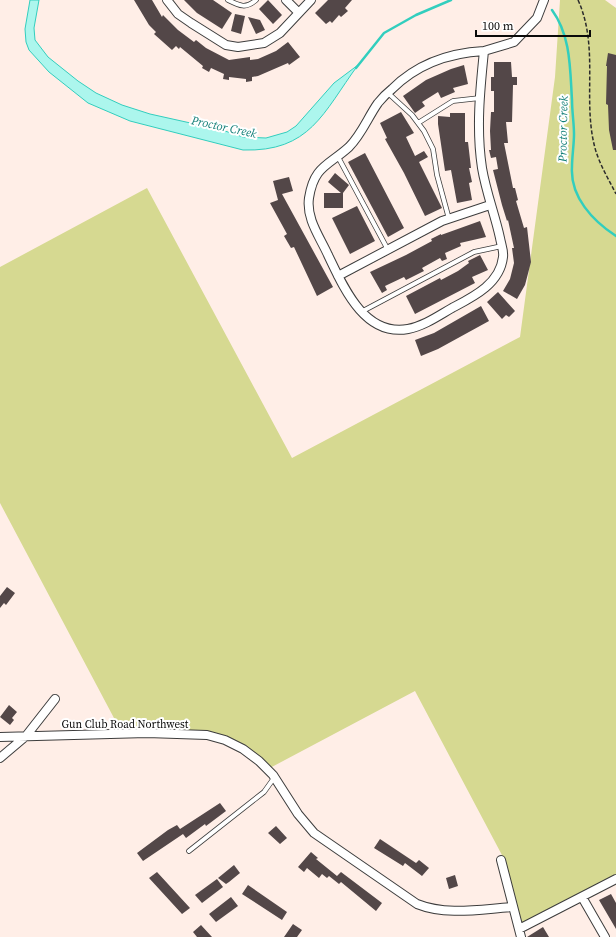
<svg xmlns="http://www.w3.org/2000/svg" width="616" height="937" viewBox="0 0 616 937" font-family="'Source Serif 4',serif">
<rect width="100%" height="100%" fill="#ffeee7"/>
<!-- forest -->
<path fill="#d6d991" d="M560,0H605L616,8V881L520,930L503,857L415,691L268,769L223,740L123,735L0,503V267L147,188L292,458L520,337L555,77Z"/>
<!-- water -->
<path fill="#acf6ed" stroke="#32cebe" d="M30,0H39L34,28L35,40L48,57L78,81L96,93L122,105L150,114L222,130L243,137L266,138L287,132L296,126L334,83L358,65C323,113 310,152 243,150L130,121L88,103L49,72L29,50L26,42L25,29Z"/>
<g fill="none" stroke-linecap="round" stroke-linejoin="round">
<!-- stream -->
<path stroke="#32cebe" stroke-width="2.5" d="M552,10C571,36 570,69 572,100C572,112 574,123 574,134C574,145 572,156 572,167C570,197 593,221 616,236
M356,68L384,33L416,15L451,0"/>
</g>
<!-- building -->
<path fill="#534748" d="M134,0H152L162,17L163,15L178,30L194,42L196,40L206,48L229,60L250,57V60L258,59L276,51L288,42L300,57L289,65L288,63L258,76L252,77V81L246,82V79L229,77V80L223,79L224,74L211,68L209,72L202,68L203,66L180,47L179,49L176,46L172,50L154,34L156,32L149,25Z
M184,0H213L232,13L222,29L197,13Z
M268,0L282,15L273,24L259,9Z
M328,0H352L345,8L348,11L341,17L339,15L332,23L330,21L326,24L315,13Z
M235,14L245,16L241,34L231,31Z
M248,17L260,20L265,30L256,34Z
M608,53L616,55V150H613L609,130L608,105L606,104L607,66H606Z
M494,62H511L512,77H517V85H513L512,122H506L508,143H504L513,188H515L518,200L516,201L524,228L527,227L531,262L525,285L517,299L503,291L510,279L514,263L512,248H514L508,220L507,221L502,205L493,170L498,169L496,157L491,158L489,150H491L490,131L491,112H494V91H491V77H494Z
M464,65L468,84L453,88L455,92L441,98L438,92L422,102L425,106L415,113L403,96L426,80L451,69Z
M401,112L414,133L406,137L415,156L424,151L428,157L419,162L442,208L425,216L404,173L385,139L387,138L380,123Z
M450,113H465V142H468L471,168H469L472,182L469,183L472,200L457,203L451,170L445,171L438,124V116L450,117Z
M365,153L404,228L388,237L348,162Z
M335,173L349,185L343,193V208H324V193H341L328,182Z
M289,177L293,191L282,194L333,287L317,296L294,247L291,248L284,236L287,234L270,203L278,200L273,181Z
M357,206L375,241L350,254L332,218Z
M480,221L486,237L460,243L461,246L445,253L447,259L442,261L440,258L422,268L424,271L406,280L404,277L385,286L387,290L382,293L370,272L406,255L432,241L431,239L441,234V235Z
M480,255L488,270L472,277L475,283L415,314L406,296L440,278L441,280L458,271L469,263L468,261Z
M498,292L515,311L509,317L506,315L502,319L487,302Z
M481,306L489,321L438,349L421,356L415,340L434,333Z
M7,587L15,593L6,605L4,603L0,608V596Z
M9,705L17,712L12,718L14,720L10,725L0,717Z
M220,803L226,811L206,826L205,824L186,838L183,834L143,861L137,853L168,830L177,825L180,829Z
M276,826L287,838L280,844L268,833Z
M380,839L416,863L419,860L429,868L422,876L405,863L403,866L374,848Z
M311,852L318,858L316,859L337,876L341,872L382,903L376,911L341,882L339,884L329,876L327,878L322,874L319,878L307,868L304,872L298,867Z
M234,865L240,873L229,882L226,884L218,878Z
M157,872L190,908L182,914L149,878Z
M455,875L458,886L449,889L446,878Z
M217,879L223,887L202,903L195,895Z
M248,885L287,912L282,920L242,894Z
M611,894L616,903V929L599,900Z
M231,897L238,906L216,922L209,914Z
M293,924L302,930L297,937H284Z
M201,925L212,937H197L193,932Z
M543,927L549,937H527Z"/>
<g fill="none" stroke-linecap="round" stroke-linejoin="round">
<defs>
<path id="lane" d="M228,0C240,6 246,9 256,0
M388,93L412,115L424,131L433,149L437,175L449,219
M418,123L453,101L480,98
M337,155L388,250
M361,312L474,252L502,246
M189,851L264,792L274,778"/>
<path id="street" d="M167,0L178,14L191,23L226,45L238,47L264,43L280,33L311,0
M286,0L298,12
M484,51C480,90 476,129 482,168C486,192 495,215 500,238C501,244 504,251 503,257C500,284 473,297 452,308C438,316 424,326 408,329C364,337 343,286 328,255C320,237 306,219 309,198C314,166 328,166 349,147C362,134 368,117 378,103C382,98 387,93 392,89C417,64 448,53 484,51Z
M484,51L514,42L537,18L544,0
M338,276L442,221L490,205
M0,737L147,733L207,735L225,740L243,749L259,761L273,775L298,814L314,833L417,904C447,916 481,909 513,907
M0,758L26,736L55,699
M501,860L521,937
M582,897L605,937
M519,929L616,879"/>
</defs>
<!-- lane casing -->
<use href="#lane" stroke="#3d3d3d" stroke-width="5.5"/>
<!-- street casing -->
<use href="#street" stroke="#3d3d3d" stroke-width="10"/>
<!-- path -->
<path stroke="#2c2c2c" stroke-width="1.5" stroke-dasharray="4 2" stroke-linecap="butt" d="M578,0C599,46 583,97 594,144C598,162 608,178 616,194"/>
<!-- lane -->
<use href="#lane" stroke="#fff" stroke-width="4"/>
<!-- street -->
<use href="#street" stroke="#fff" stroke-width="8"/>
</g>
<g text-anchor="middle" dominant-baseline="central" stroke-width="4" stroke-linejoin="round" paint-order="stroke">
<!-- street labels -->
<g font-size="11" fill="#0a0a0a" stroke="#fff">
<text x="125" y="724">Gun Club Road Northwest</text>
</g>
<!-- water labels -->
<g font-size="12" font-style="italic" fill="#137f78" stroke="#fff">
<text transform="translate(224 127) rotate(12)">Proctor Creek</text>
<text transform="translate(563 129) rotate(-89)">Proctor Creek</text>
</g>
</g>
<!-- scale -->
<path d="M476 30v6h114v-6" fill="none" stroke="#0a0a0a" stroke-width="2"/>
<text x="482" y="30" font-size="12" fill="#0a0a0a" stroke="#ffffff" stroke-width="3" paint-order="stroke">100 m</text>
</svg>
